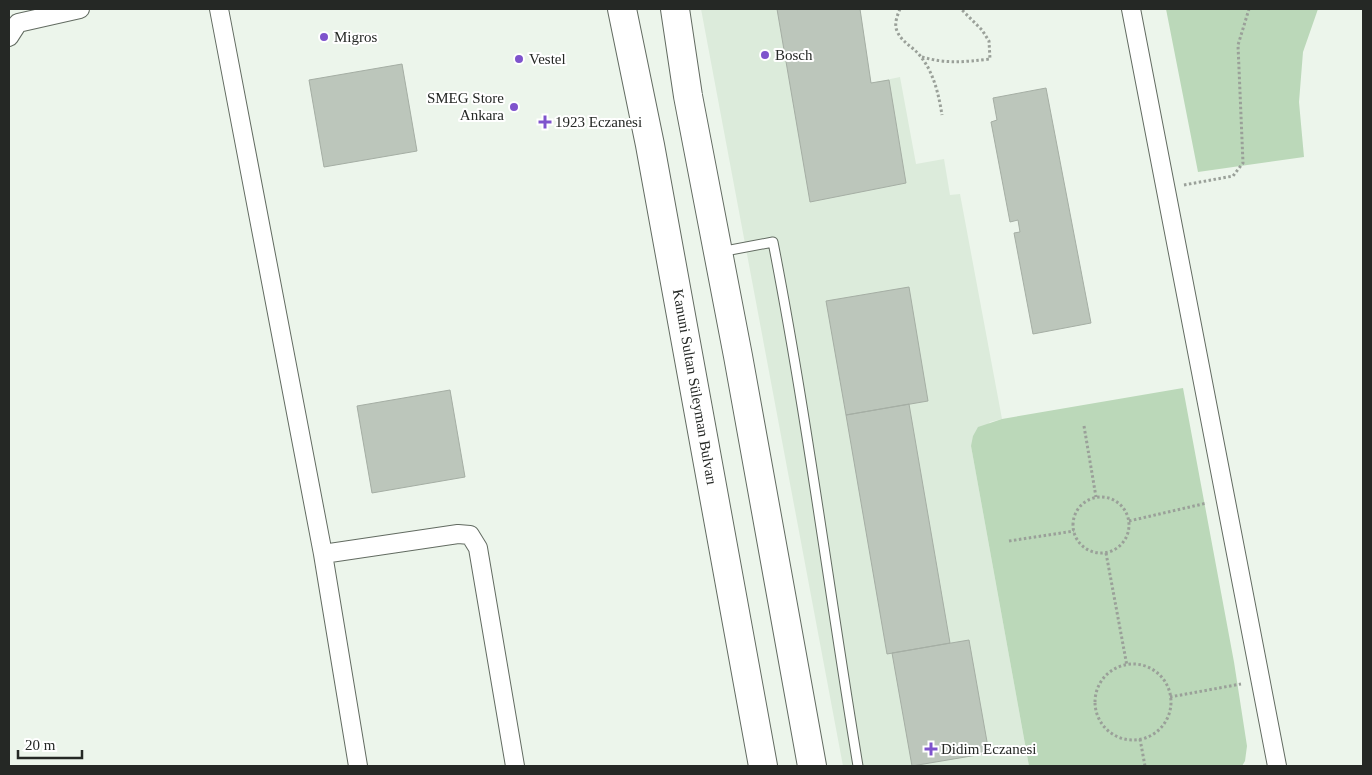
<svg xmlns="http://www.w3.org/2000/svg" width="1372" height="775" viewBox="0 0 1372 775" font-family="'Times New Roman',serif">
<rect width="100%" height="100%" fill="#ecf5eb"/>
<!-- built -->
<path fill="#dcebdb" d="M701,9H860L871,83L900,77L916,164L944,159L950,195L960,194L1002,419L990,422L971,446L1029,766H843Z"/>
<!-- green -->
<path fill="#bbd8b9" d="M1166,9H1318L1303,52L1299,102L1304,157L1198,172Z
M1183,388L1234,662L1247,746L1245,761L1242,766H1029L971,446L973,436L978,427L1002,419Z"/>
<!-- building -->
<path fill="#bcc6bb" stroke="#a5aea4" d="M777,9H860L871,83L889,80L906,183L810,202Z
M402,64L417,151L324,167L309,80Z
M1046,88L1091,323L1033,334L1014,233L1020,232L1018,220L1010,222L991,122L997,120L993,98Z
M909,287L928,401L846,415L826,301Z
M450,390L465,477L372,493L357,406Z
M909,404L950,643L887,654L846,415Z
M969,640L989,753L912,766L892,653Z"/>
<g fill="none" stroke-linecap="round" stroke-linejoin="round">
<defs>
<path id="lane" d="M720,252L773,242C807,416 829,591 858,766"/>
<path id="street" d="M219,9L323,554L358,766
M1131,9L1277,766
M18,23L80,9
M9,37L18,23
M323,554L458,534L470,535L478,548L515,766"/>
<path id="primary" d="M622,9L650,145L763,766
M675,9L688,96L738,356L812,766"/>
</defs>
<!-- lane casing -->
<use href="#lane" stroke="#626b61" stroke-width="11"/>
<!-- street casing -->
<use href="#street" stroke="#626b61" stroke-width="20"/>
<!-- primary casing -->
<use href="#primary" stroke="#626b61" stroke-width="30"/>
<!-- path -->
<path stroke="#9aa099" stroke-width="3" stroke-dasharray="2.5 2.5" stroke-linecap="butt" d="M900,9C897,16 894,24 897,31C902,43 914,47 921,57C934,73 939,96 942,115
M922,57C947,64 964,62 990,59L989,41L982,30L961,9
M1184,185L1233,176L1243,163L1238,45L1249,9
M1084,426L1096,497
M1073 525a28 28 0 1 1 56 0a28 28 0 1 1-56 0Z
M1129,521L1207,503
M1009,541L1074,531
M1106,553L1127,666
M1095 702a38 38 0 1 1 76 0a38 38 0 1 1-76 0Z
M1170,697L1241,684
M1140,739L1145,766"/>
<!-- lane -->
<use href="#lane" stroke="#fff" stroke-width="9"/>
<!-- street -->
<use href="#street" stroke="#fff" stroke-width="18"/>
<!-- primary -->
<use href="#primary" stroke="#fff" stroke-width="28"/>
</g>
<!-- markers -->
<g fill="#7e53cc" stroke="#fff" stroke-width="2">
<circle cx="324" cy="37" r="5"/>
<circle cx="765" cy="55" r="5"/>
<circle cx="519" cy="59" r="5"/>
<circle cx="514" cy="107" r="5"/>
<path d="M542.5 114.5h5v5h5v5h-5v5h-5v-5h-5v-5h5z"/>
<path d="M928.5 741.5h5v5h5v5h-5v5h-5v-5h-5v-5h5z"/>
</g>
<g text-anchor="middle" dominant-baseline="central" stroke-width="4" stroke-linejoin="round" paint-order="stroke">
<!-- poi labels -->
<g font-size="15" fill="#252825" stroke="#fff" text-anchor="start">
<text x="334" y="37">Migros</text>
<text x="775" y="55">Bosch</text>
<text x="529" y="59">Vestel</text>
<text x="504" y="98" text-anchor="end">SMEG Store<tspan x="504" dy="17">Ankara</tspan></text>
<text x="555" y="122">1923 Eczanesi</text>
<text x="941" y="749">Didim Eczanesi</text>
</g>
<!-- street labels -->
<g font-size="15" fill="#252825" stroke="#fff">
<text transform="translate(695 387) rotate(80)">Kanuni Sultan Süleyman Bulvarı</text>
</g>
</g>
<!-- border -->
<rect width="1372" height="775" fill="none" stroke="#252825" stroke-width="20"/>
<!-- scale -->
<path d="M18 750v8h64v-8" fill="none" stroke="#252825" stroke-width="2.5"/>
<text x="25" y="750" font-size="15" fill="#252825" stroke="#ffffff" stroke-width="4" paint-order="stroke">20 m</text>
</svg>
